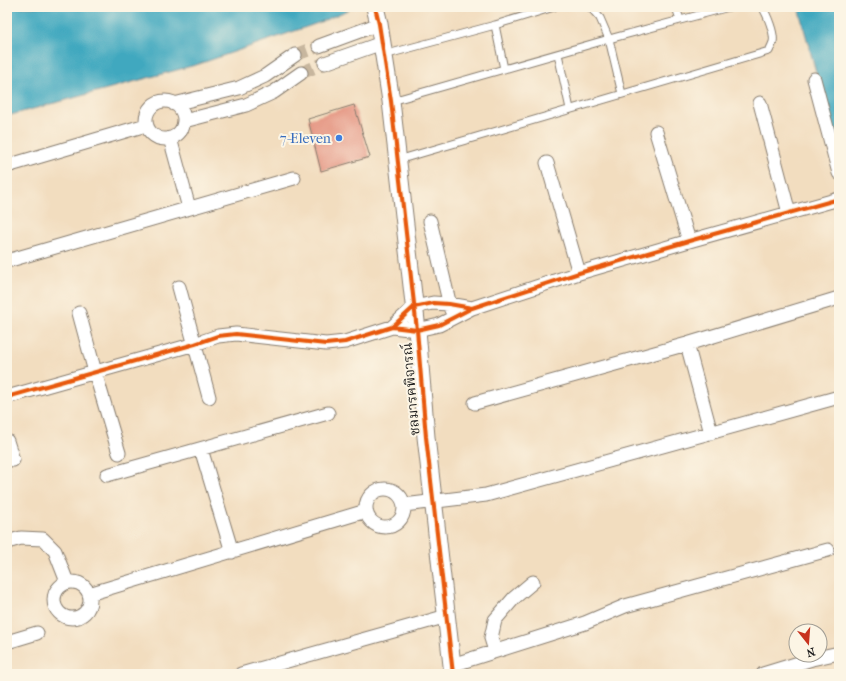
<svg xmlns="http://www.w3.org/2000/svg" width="846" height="681" viewBox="0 0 846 681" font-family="'IM FELL French Canon','Noto Serif Thai',serif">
<rect width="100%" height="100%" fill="#fcf5e5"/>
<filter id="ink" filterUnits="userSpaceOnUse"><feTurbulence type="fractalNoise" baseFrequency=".025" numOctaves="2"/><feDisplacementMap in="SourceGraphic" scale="8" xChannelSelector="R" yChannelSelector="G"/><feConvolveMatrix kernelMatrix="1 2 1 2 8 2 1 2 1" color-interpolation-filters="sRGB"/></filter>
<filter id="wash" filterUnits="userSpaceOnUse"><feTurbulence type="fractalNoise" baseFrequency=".012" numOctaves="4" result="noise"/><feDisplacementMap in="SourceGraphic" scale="16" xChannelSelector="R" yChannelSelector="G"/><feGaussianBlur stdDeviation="0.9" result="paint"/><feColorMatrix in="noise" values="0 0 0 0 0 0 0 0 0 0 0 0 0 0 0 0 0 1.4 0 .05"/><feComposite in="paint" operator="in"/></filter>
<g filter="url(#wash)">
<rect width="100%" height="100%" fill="#f2ddbf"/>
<!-- water -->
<path fill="#3fa8bf" stroke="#2e626e" d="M7,7H355L318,23L199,64L7,116Z
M798,7H839V155Z"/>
<g id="blocks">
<!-- building -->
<path fill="#e59683" d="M354,105L370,157L321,171L308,119Z"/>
</g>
</g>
<g filter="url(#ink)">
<use href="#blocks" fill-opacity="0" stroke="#877c6e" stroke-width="1"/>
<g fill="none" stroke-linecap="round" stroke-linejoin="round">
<!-- minor-tunnel -->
<path stroke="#c7b69e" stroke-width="13" stroke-dasharray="13 6" stroke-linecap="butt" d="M295,55L319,46
M301,73L325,63"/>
<defs>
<path id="service" d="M590,7L600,18L609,39L622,94
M676,7L680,20
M495,25L504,69
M558,54L570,109
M384,55L495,25L554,7
M392,101L609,39L729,7
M398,160L769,51C770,49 772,45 773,42C775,34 767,14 762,7"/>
<path id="minor" d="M319,46L379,24
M325,63L382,43
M814,79L839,173
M146 120a19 19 0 1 1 38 0a19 19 0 1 1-38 0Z
M760,103L789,213
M174,104L239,88L265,76L295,55
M184,121L246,105L274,92L301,73
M656,132L689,241
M170,138L189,208
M547,163L579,273
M7,166L146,125
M430,221L451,310
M7,261L294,178
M179,287L209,397
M79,313L95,372L119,453
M392,327L417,330L439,325L472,308L579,273L689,241L839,199
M687,344L711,433
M7,397L195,344L218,336L236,334L326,344L345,342L392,327L414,307L433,303L449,304L472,308
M475,403L687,344L839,298
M7,441L13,460
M201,449L232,552
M107,475L328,413
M366 508a19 19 0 1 1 38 0a19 19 0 1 1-38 0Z
M404,505L486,495L839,397
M7,542L21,538L43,539L55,551L67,582
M54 600a18 18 0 1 1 36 0a18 18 0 1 1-36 0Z
M89,594L366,511
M7,642L37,633
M495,651L491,638L495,620L514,598L533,582
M452,665L585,623L625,606L828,550
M241,674L447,616
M763,674L812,659L839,653"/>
<path id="tertiary" d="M375,7L379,24L391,101L417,330L426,437L453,674"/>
</defs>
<!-- service casing -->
<use href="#service" stroke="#877c6e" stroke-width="9"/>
<!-- minor casing -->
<use href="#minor" stroke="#877c6e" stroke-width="15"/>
<!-- tertiary casing -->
<use href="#tertiary" stroke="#877c6e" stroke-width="19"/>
<!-- service -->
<use href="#service" stroke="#fff" stroke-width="7"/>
<!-- minor -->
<use href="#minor" stroke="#fff" stroke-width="13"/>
<!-- tertiary -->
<use href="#tertiary" stroke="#fff" stroke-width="17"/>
<defs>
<path id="cycleway" d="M375,7L379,24L391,101L417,330L426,437L453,674
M392,327L417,330L439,325L472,308L579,273L689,241L839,199
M7,397L195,344L218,336L236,334L326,344L345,342L392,327L414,307L433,303L449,304L472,308"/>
</defs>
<!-- cycleway casing -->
<use href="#cycleway" stroke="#fcf5e5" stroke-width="6"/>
<!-- cycleway -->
<use href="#cycleway" stroke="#e8590c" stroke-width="4"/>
</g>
</g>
<!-- markers -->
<circle fill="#3f7fe0" stroke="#fcf5e5" stroke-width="1.5" cx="339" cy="138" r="4"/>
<g text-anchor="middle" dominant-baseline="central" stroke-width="4" stroke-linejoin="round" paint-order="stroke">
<!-- shop labels -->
<g font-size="14" fill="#366cbe" stroke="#fcf5e5" text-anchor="end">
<text x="331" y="138">7-Eleven</text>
</g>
<!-- street labels -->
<g font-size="14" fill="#1c1c1c" stroke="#fcf5e5">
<text transform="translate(411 389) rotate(-95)">ชลมารคพิจารณ์</text>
</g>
</g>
<!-- margin -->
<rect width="846" height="681" fill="none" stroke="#fcf5e5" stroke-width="24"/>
<!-- north arrow -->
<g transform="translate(808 643) rotate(163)"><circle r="19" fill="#fcf5e5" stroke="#a29e95"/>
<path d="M0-3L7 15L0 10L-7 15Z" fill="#c8321e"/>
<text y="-6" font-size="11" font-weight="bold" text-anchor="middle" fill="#1c1c1c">N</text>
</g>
</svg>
